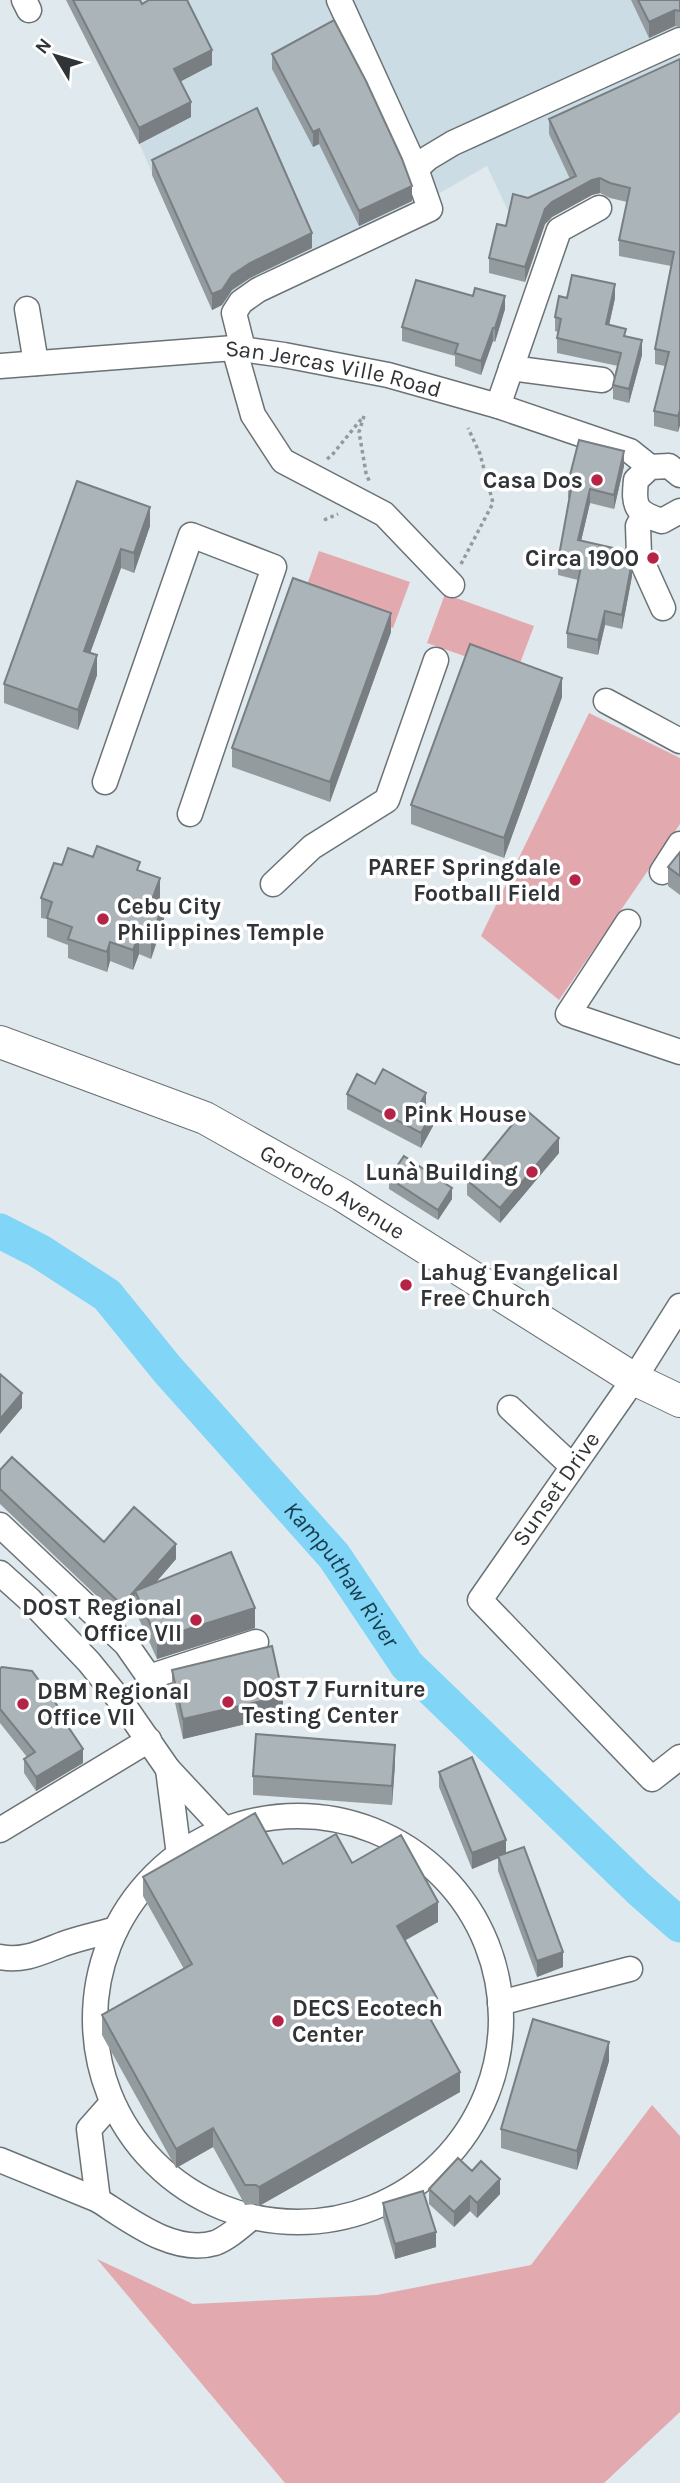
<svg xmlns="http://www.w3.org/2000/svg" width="680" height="2483" viewBox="0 0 680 2483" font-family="Karla,sans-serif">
<rect width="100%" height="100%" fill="#e0e9ed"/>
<!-- built -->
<path fill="#ccdce4" d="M66,0H680V139L511,217L487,166L424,202L315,255L212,310L139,143Z"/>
<!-- green -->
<path fill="#e2aaae" d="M319,551L410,582L393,628L303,596Z
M445,594L534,626L516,674L427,643Z
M589,713L680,758V824L559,1000L481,936Z
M652,2105L680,2136V2412L604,2483H285L97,2259L193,2304L377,2295L531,2265Z"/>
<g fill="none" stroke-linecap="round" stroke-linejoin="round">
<!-- river -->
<path stroke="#81d5f7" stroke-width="35" id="s1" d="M0,1231L39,1251L107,1295L167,1369L334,1556L407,1665L639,1889L680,1925"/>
<defs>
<g id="minor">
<path d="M24,0L29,10"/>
<path d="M416,169L428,158L453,143L680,40"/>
<path d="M27,309L36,363"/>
<path d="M234,348L253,415L283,461L384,514L452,585"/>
<path d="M243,349L234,313L241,302L258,290L430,209L416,169L339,0"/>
<path id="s2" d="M0,366L234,348L284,355L388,375L498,406L630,451L650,467"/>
<path d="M511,368L602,380"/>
<path d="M498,406L559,230L599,208"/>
<path d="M680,475L669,466L650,467L636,480C633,507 636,513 662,521L680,511"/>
<path d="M644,515L638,526L639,555L663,608"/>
<path d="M606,701L680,741"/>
<path d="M105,782L191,535L274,567L190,814"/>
<path d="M662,872L680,844"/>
<path d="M273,884L312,847L387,800L436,660"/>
<path d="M628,922L568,1014L680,1052"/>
<path d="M680,1306L634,1379L480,1600L652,1779L680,1757"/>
<path d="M510,1408L572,1466"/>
<path d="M0,1525L126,1644L149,1677L256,1642"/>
<path d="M0,1573L30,1600L89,1662L123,1704L168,1769L225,1830"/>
<path d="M168,1769L179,1855"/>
<circle cx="298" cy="2019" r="203"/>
<path d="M0,1830L149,1740"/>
<path d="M0,1957C23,1962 42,1952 63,1944C80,1938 99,1934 116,1929"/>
<path d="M500,2003L630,1969"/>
<path d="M112,2103L89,2129L98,2200C131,2221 174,2255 215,2243C228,2238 240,2227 251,2218"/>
<path d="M0,2160L98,2200"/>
</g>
<g id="major">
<path id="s3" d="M0,1042L205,1118L342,1195L634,1379L680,1401"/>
</g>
</defs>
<!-- minor casing -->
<use href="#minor" stroke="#6a7275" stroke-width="27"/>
<!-- major casing -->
<use href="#major" stroke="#6a7275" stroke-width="34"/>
<!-- path -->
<path stroke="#939a9d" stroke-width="3.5" stroke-dasharray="3.5 3.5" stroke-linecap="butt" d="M364,416L359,432L366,473L370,483
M327,459L332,455L363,417
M324,520L338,514
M461,564L493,503L480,454L468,428"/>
<!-- minor -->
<use href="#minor" stroke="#fff" stroke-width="24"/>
<!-- major -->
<use href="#major" stroke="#fff" stroke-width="32"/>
</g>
<!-- wall -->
<path fill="#939b9e" d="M66,0H140L142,4L212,65L180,81L191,117L139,144Z
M631,0H680V27L675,26L649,38Z
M272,54L412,201L359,226L319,144L313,147L272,69Z
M680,59V425L678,432L654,426V411L665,366L655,364V349L671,266L619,256V240L627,202L610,198L600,193L592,195L552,217L545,224L525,282L489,273V258L506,226L528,198L570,179L549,134V119Z
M152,160L312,248L250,278L232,290L222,305L212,310L152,175Z
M567,298H615L609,325L626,336L642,355L629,403L613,399V385L618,366L557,353V338L558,332L555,331V317Z
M505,309L495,342L493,341L481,375L455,366V356L402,341V327Z
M624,466L614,509L590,503L581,541L632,576L622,629L605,625L598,655L567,648V633L578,580L558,575V561L569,498H568V483Z
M77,481L150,526L134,573L121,568L90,653L97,675L78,730L4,703V684Z
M391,632L330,802L232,767V748Z
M562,697L504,858L411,824V805Z
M680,852V895L668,886V867Z
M93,857L140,871L160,897L159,899L164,920L151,959L139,954L133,970L110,961L107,972L68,958V945L47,937V919L41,918V898L62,865Z
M375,1084L433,1126L421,1148L347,1109V1094Z
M559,1153L500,1223L467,1195V1180Z
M389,1178L452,1199L438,1220L389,1189Z
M0,1470L104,1542L176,1559L156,1582L255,1628L157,1659L135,1610V1606L122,1620L0,1504Z
M0,1668L70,1731L83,1763L36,1791L24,1773V1759L27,1757L0,1723Z
M172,1670L283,1715L183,1739L172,1689Z
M395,1764L392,1805L253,1795V1776Z
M439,1772L506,1853L563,1967L537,1977L498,1871V1858L472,1869L439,1787Z
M352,1863L438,1922L405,1940L437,2017L431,2021L460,2092L259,2206L256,2204L245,2205L213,2147L176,2168L102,2035V2015L184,1969L143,1896V1877L283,1864Z
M609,2061L577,2170L501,2148V2129Z
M472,2171L500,2194L477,2218L470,2211L454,2227L429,2204V2189Z
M383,2203L436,2247L395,2259L383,2218Z"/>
<!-- shaded-wall -->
<path fill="#787e81" d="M675,10V26L649,38V22Z
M212,50V65L174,85V69Z
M191,102V117L139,144V128Z
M319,129V144L313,147V132Z
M600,178V193L592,195L552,217L545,224L525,282V267L545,209L552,202L592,180Z
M412,186V201L359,226V211Z
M312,233V248L250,278L232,290L222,305L212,310V294L232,275L250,263Z
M615,284V298L606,339V324Z
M505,296V309L495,342V328Z
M493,328V341L481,375V361Z
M642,340V355L629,403V389Z
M680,410V425L678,432V416Z
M624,451V466L614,509V495Z
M590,489V503L578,554V540Z
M150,507V526L134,573V553Z
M121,549V568L84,670V651Z
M632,562V576L622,629V615Z
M605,611V625L598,655V640Z
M391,613V632L330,802V782Z
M97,655V675L78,730V710Z
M562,678V697L504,858V838Z
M160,878V897L153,916V897Z
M164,901V920L151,959V939Z
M139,935V954L133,970V950Z
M110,942V961L107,972V952Z
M426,1093V1108L420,1104Z
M433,1111V1126L421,1148V1133Z
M559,1138V1153L500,1223V1208Z
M452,1188V1199L438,1220V1210Z
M22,1393V1408L0,1434V1419Z
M176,1544V1559L140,1601L135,1591V1606L122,1620V1605Z
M255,1608V1628L157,1659V1639Z
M283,1696V1715L183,1739V1719Z
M395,1745V1764L392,1805V1786Z
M83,1749V1763L36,1791V1777Z
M506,1840V1855L472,1869V1853Z
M438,1902V1922L397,1945V1926Z
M563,1952V1967L537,1977V1961Z
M437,1998V2017L423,2025V2006Z
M609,2042V2061L577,2170V2151Z
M460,2072V2092L259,2206V2187Z
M213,2128V2147L176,2168V2149Z
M500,2179V2194L477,2218V2203Z
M470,2196V2211L454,2227V2212Z
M436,2232V2247L395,2259V2244Z"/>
<!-- building -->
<path fill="#abb4b8" stroke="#787e81" stroke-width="2" d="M73,0H140L142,4L149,0H187L212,50L174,69L191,102L139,128Z
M638,0H680V11L675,10L649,22Z
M334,20L366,81L402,159L412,186L359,211L319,129L313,132L272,54Z
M680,59V410L678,416L654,411L669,352L655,349L674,252L619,240L630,188L610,183L600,178L592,180L552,202L545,209L525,267L489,258L497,224L506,226L513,194L528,198L576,176L549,119Z
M257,108L312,233L250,263L232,275L222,290L212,294L152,160Z
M572,275L615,284L606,324L626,329L624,336L642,340L629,389L613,385L621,353L557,338L561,319L555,317L559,296L567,298Z
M416,280L473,296L475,288L505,296L495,328H493L481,361L455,353L458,344L402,327Z
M579,440L624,451L614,495L590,489L578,540L627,551L632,562L622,615L605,611L598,640L567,633L581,567L558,561L572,484L568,483Z
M77,481L150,507L134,553L121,549L84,651L97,655L78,710L4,684Z
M293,578L391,613L330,782L232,748Z
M470,644L562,678L504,838L411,805Z
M97,846L140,862L137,870L160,878L153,897L164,901L151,939L139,935L133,950L110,942L107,952L68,939L72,927L47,918L52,902L41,898L54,863L62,865L68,848L93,857Z
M680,852V876L668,867Z
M383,1069L426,1093L420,1104L433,1111L421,1133L347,1094L357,1074L375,1084Z
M525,1109L559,1138L500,1208L467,1180Z
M404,1156L452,1188L438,1210L389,1178Z
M0,1374L22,1393L0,1419Z
M12,1457L104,1542L134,1507L176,1544L122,1605L0,1489V1470Z
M231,1552L255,1608L157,1639L135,1591Z
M272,1646L283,1696L183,1719L172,1670Z
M2,1667L32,1671L70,1723L67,1725L83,1749L36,1777L24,1759L35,1752L0,1709V1668Z
M256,1734L395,1745L392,1786L253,1776Z
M472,1757L506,1840L472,1853L439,1772Z
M255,1813L283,1864L336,1834L352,1863L401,1835L438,1902L397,1926L437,1998L423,2006L460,2072L259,2187L256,2185H245L213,2128L176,2149L102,2015L192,1964L143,1877Z
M524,1847L563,1952L537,1961L498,1856Z
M533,2019L609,2042L577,2151L501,2129Z
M458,2158L472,2171L481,2161L500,2179L477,2203L470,2196L454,2212L429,2189Z
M423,2191L436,2232L395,2244L383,2203Z"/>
<!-- markers -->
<g fill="#b52447" stroke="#fff" stroke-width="2.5">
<circle cx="597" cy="480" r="7"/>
<circle cx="653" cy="558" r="7"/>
<circle cx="575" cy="880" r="7"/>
<circle cx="103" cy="919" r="7"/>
<circle cx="390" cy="1114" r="7"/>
<circle cx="532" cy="1172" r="7"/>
<circle cx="406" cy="1285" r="7"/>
<circle cx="196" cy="1620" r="7"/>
<circle cx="228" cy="1702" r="7"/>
<circle cx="23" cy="1704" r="7"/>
<circle cx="278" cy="2021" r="7"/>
</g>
<g text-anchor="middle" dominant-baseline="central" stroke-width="7" stroke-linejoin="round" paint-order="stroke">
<!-- street labels -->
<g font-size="23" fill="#313436" stroke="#fff">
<text stroke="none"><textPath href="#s2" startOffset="336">San Jercas Ville Road</textPath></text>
<text stroke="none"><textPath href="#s3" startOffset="366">Gorordo Avenue</textPath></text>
<text transform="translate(556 1489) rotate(-55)">Sunset Drive</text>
</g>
<!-- poi labels -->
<g font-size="23" font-weight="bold" fill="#313436" stroke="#fff" text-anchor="start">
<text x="583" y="480" text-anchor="end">Casa Dos</text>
<text x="639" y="558" text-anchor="end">Circa 1900</text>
<text x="561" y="867" text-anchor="end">PAREF Springdale<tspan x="561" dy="26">Football Field</tspan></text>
<text x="117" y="906">Cebu City<tspan x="117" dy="26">Philippines Temple</tspan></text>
<text x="404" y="1114">Pink House</text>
<text x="518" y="1172" text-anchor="end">Lunà Building</text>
<text x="420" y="1272">Lahug Evangelical<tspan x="420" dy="26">Free Church</tspan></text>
<text x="182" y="1607" text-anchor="end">DOST Regional<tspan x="182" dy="26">Office VII</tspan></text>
<text x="242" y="1689">DOST 7 Furniture<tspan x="242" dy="26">Testing Center</tspan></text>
<text x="37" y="1691">DBM Regional<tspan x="37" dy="26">Office VII</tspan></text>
<text x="292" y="2008">DECS Ecotech<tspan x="292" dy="26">Center</tspan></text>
</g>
<!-- water labels -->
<g font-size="24" font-style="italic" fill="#173d4c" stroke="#fff">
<text stroke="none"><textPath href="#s1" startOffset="490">Kamputhaw River</textPath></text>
</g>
</g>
<!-- north arrow -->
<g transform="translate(56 56) rotate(308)" stroke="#ffffff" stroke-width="5" paint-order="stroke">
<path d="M0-5L12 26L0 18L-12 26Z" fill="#313436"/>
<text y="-10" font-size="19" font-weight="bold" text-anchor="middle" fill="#313436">N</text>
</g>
</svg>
